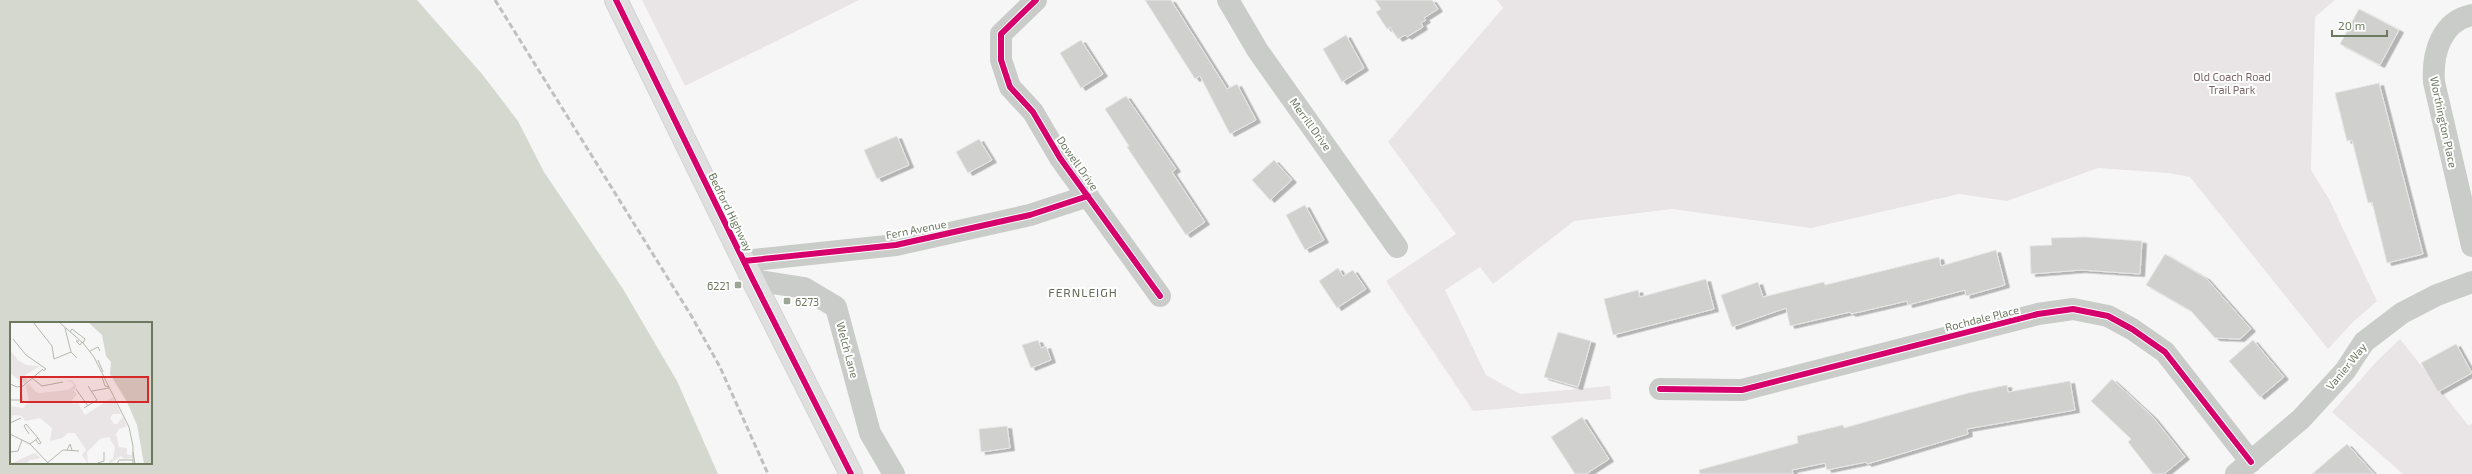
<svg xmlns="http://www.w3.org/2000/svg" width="2472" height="474" viewBox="0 0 2472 474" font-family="'Exo 2',sans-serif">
<defs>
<filter id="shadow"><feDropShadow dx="4.5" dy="2.5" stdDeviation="0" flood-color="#0004"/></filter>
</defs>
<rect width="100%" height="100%" fill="#f7f6f7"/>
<!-- green -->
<path fill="#e9e4e6" d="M642,0H859L685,86Z
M1497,0H2335L2315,17L2311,170L2329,199L2377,301L2353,322L2328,349L2190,177L2169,173L2098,168L2007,201L1959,194L1811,228L1672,209L1574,221L1493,284L1480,267L1445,290L1486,375L1520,394L1610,386L1611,399L1473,411L1386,281L1456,234L1388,142L1503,8Z
M2400,339L2468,425L2472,424V474H2403L2332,412L2377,361Z"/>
<!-- water -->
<path fill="#d5d8ce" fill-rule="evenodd" d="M0,0H417L482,74L518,121L544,172L623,289L677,381L718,474H0ZM11,323H151V463H11Z"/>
<!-- building -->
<path fill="#d0d1cf" stroke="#e6e6e6" filter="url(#shadow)" d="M1145,0H1171L1227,89L1237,84L1256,120L1230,134L1200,76L1195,79Z
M1375,0H1432L1438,9L1424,18L1426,20L1421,23L1423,27L1407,37L1405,35L1398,39L1390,27L1387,29L1376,12L1381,9Z
M2359,9L2399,30L2380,65L2340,44Z
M1346,35L1364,68L1342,82L1323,49Z
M1081,40L1103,74L1081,88L1060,53Z
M2379,83L2423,254L2387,263L2372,202L2368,203L2352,140L2347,141L2335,93Z
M1126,96L1176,169L1172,172L1205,222L1186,235L1127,147L1129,146L1105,109Z
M897,136L909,165L877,179L864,150Z
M979,139L992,160L968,173L956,152Z
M1274,160L1292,180L1270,200L1252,180Z
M1305,205L1324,240L1305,250L1286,215Z
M2085,237L2142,241L2140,274L2081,270L2031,274L2030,246L2052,245L2051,238Z
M1996,250L2005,285L1966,296L1965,290L1908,305L1907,301L1851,314L1850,312L1790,326L1786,308L1732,327L1721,295L1758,282L1763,297L1824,282L1825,285L1939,257L1941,266Z
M2165,254L2206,278L2251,329L2240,339L2215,338L2191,311L2146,285Z
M1338,268L1343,276L1353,270L1366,289L1337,308L1319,281Z
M1706,279L1714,309L1613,335L1604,299L1638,290L1640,297Z
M1558,332L1591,341L1578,387L1544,377Z
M1038,340L1041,348L1046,346L1051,360L1031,368L1022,345Z
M2253,340L2284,377L2260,397L2229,361Z
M2456,344L2472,373L2438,392L2421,363Z
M2112,379L2153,417L2185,457L2164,474H2153L2128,442L2131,439L2091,401Z
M2070,381L2075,410L1967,429L1968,434L1867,464L1866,462L1827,470L1825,463L1792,470L1793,474H1700L1699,470L1798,443L1797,436L1843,425L1844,428L1968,393L2007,385L2008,392Z
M1582,417L1609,459L1586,474H1575L1551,437Z
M1007,426L1010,448L981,452L979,429Z
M2347,444L2374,474H2312Z"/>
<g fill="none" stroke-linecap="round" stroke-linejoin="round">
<defs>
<path id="major" d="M616,0L753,280L851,474"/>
</defs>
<!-- major casing -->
<use href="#major" stroke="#d3d3d2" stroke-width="24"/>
<!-- minor -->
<path stroke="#caccc9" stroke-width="22" d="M1036,0L1001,34V60L1010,87L1033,112L1060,158L1160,296
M1228,0L1258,51L1397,247
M2472,15C2441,21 2432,54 2434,82L2472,246
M744,261L896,245L1030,215L1088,196
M753,280L804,288L836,307L870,433L894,474
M1660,389L1742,390L2038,314L2073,309L2108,316L2132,329L2165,352L2251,462
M2236,474L2301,419L2345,371L2364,342L2402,313L2437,295L2472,282"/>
<!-- major -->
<use href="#major" stroke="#dedfde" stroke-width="22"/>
<!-- rail -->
<path stroke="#c0c1bf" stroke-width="3" stroke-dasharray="6 3" stroke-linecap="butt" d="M495,0L692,317L720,367L768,474"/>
<defs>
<path id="cycleway" d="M616,0L753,280L851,474
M1036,0L1001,34V60L1010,87L1033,112L1060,158L1160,296
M744,261L896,245L1030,215L1088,196
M1660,389L1742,390L2038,314L2073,309L2108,316L2132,329L2165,352L2251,462"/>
</defs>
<!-- cycleway casing -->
<use href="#cycleway" stroke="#fff" stroke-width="8"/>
<!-- cycleway -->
<use href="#cycleway" stroke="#d6006c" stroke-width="6"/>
</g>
<!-- markers -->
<g fill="#9da594" stroke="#fff" stroke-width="1.5">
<rect x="734" y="281" width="8" height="8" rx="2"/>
<rect x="783" y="297" width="8" height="8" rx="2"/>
</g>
<g text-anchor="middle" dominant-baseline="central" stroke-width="4" stroke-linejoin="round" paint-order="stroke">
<!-- park labels -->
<g font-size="11" fill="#7c666a" stroke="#fff">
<text x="2232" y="76">Old Coach Road<tspan x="2232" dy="13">Trail Park</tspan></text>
</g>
<!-- street labels -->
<g font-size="11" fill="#6c795f" stroke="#fff">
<text transform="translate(2444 122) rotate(78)">Worthington Place</text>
<text transform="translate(1311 124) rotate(54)">Merrill Drive</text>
<text transform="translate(1078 163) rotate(55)">Dowell Drive</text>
<text transform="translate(731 212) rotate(64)">Bedford Highway</text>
<text transform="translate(916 229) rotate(-11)">Fern Avenue</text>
<text transform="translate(1982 318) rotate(-14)">Rochdale Place</text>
<text transform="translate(848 350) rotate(75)">Welch Lane</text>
<text transform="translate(2346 366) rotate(-51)">Vanier Way</text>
</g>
<!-- poi labels -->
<g font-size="11" fill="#6c795f" stroke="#fff" text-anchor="end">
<text x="730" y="285">6221</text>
<text x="795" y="301" text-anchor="start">6273</text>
</g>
<!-- neighbourhood labels -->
<g font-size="12" letter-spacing="1" fill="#606a55" stroke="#fff">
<text x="1083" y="292">FERNLEIGH</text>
</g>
</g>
<!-- overview -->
<g transform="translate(10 322)">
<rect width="142" height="142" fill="#f7f6f7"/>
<path d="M0,28L8,38L16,43L30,44L14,54L18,58L15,62L0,51ZM62,58L67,65L63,68L67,72L61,79L63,82L68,81L75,93L103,75L111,92H103L100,96L104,102H107L113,95L117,104L109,107L106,112L109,125L117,126V133H122V136L114,137L111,134L99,142L100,138L103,137L105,125L99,115L90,117L77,130L78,142L72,133L76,128L65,111H58L52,116L40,119L42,106L30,96L15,99L12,94L3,93L0,99V84L13,86L19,79L16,64L19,62L26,70L30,71L57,68L64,64L62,60L55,59ZM24,131L31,136L20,138L16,142H0Z" fill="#e9e4e6"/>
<path d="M78,0H142V142H134L127,103L117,80L100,52L101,40L96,34L92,13Z" fill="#d5d8ce"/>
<path fill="none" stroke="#b3b9ac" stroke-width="1" d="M23,0L42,24L44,37L61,30M49,0L73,21L84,35L119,105L123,124V142M55,6L61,30L67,36M60,10L62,7L75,17L73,21M3,17L16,33L36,47L33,49M69,19H66L70,23L72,20M80,29L88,25L90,29M88,38L93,50M87,55H92L95,64L99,65M22,56L32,64L53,60M0,62L7,65L13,64L33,47M66,67L78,84M82,69L99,66M0,78H12L11,65M74,86L87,78L78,64M0,101L11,96M0,112L20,122L39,142M19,112L14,104L16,102L28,116L20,122M26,118L29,122L31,121L28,116M57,128L60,122L62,128M0,130L8,129L12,118M123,130L125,142M36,142L53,128L69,129M85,142L94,139V130M107,142L109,138H123"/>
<path fill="#d62828" fill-opacity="0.15" stroke="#d62828" stroke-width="2" d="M11,55H138V80H11Z"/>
<rect width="142" height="142" fill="none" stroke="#6c795f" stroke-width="2"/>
</g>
<!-- scale -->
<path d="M2332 30v6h55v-6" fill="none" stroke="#6c795f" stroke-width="2"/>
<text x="2338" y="30" font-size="12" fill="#6c795f" stroke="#ffffff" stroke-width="3" paint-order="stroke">20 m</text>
</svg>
